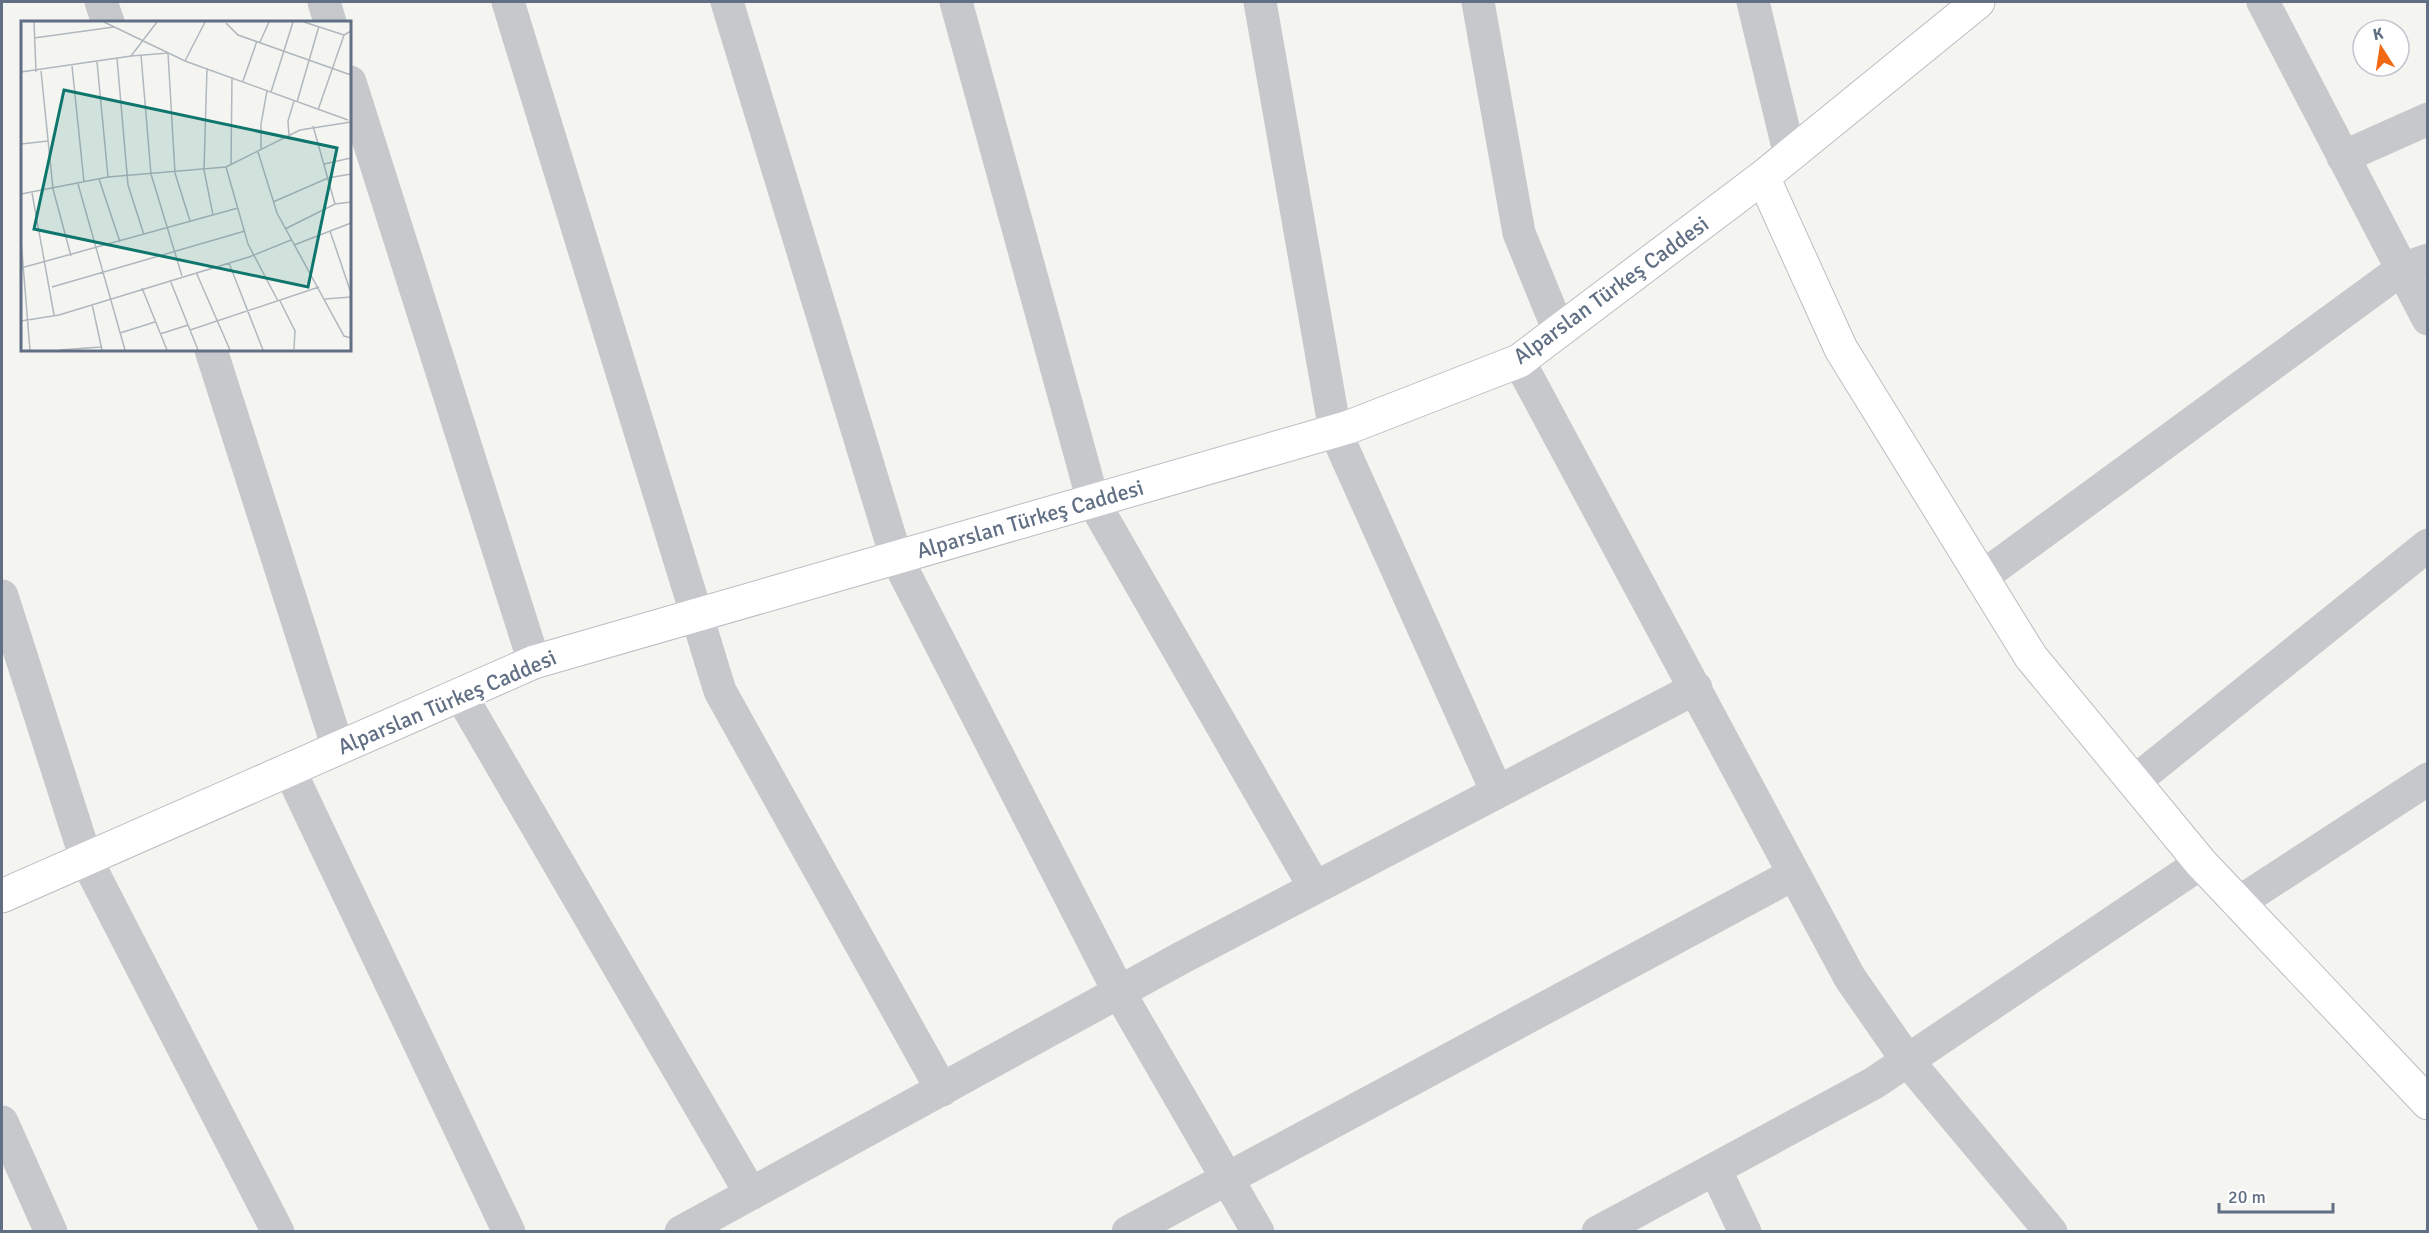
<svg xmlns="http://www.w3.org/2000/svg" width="2429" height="1233" viewBox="0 0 2429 1233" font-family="Signika,sans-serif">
<rect width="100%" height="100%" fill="#f4f5f0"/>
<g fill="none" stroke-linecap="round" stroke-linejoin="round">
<defs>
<path id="secondary" d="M1763,177L1841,349L2031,657L2201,863L2428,1103
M2,896L534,662L1349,427L1519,361L1763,177L1978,2"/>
</defs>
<!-- secondary casing -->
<use href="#secondary" stroke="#babdc2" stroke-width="35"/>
<!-- street -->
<path stroke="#c6c8cc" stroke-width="33" d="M101,2L108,22
M324,2L330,22
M508,2L720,691L942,1090
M727,2L896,557L1119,992L1258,1232
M956,2L1093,501L1315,888
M1260,2L1335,431L1497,792
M1478,2L1519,233L1559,331
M1753,2L1790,156
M2263,2L2428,319
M350,82L534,662
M2343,157L2428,119
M211,350L338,748
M1519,361L1850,978L1907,1060L2051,1232
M1982,577L2402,269L2428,260
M2,596L86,859L278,1232
M460,694L751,1194
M289,769L509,1232
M2134,782L2428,545
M2238,903L2428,779
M2,1122L51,1232
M1715,1169L1745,1232
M681,1232L1183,957L1696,688
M1128,1232L1794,874
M1598,1232L1874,1083L2201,863"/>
<!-- secondary -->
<use href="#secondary" stroke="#fff" stroke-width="33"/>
</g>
<g text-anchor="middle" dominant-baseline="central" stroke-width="6" stroke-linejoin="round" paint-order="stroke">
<!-- street labels -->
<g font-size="22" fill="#616f84" stroke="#fff">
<text transform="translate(1611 290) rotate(-36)">Alparslan Türkeş Caddesi</text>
<text transform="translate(1030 519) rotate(-16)">Alparslan Türkeş Caddesi</text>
<text transform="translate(447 702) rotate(-23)">Alparslan Türkeş Caddesi</text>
</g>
</g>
<!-- overview -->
<g transform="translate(21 21)">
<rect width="330" height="330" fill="#f4f5f0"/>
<path fill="none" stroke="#b0b7be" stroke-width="1.5" d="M13,1L15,51M83,1L164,40L327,99M283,1L323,14M205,2L217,14L330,54M13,17L93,6M239,21L248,1M120,34L130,153L161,255M110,35L147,32L154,152L169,200M96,37L107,164L123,214M164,40L184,1M76,41L87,156M51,45L63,161M186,47L183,149L192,194M20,50L32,168L50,235M0,51L110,35L136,1M222,60L236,20M250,71L272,1M276,81L298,5M297,89L323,14L330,10M292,105L314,183M268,115L267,100L273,80M0,123L27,120M240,129V103L246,70M237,131L256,192L323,315L330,317M303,143L330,137M210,144L211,56M205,146L227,223L257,280M78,158L99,221M57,163L104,329M11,172L33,294M0,173L87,156L205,146L279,109L330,101M252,181L307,157L330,153M264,208L314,183L330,181M309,210L330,272M0,219L9,329M273,224L330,202M208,242L242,329M0,247L217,187M175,251L209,329M149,259L177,329M31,266L224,210M121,267L146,329M304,278L330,276M259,280L274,310L273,328M71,283L81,329M0,300L38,294L228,236L270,219M169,309L298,266M99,312L134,301M139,313L167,304M39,329L80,326"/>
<path fill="#0f766e" fill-opacity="0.15" stroke="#0f766e" stroke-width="3" d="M43,69L316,127L287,266L13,208Z"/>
<rect width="330" height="330" fill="none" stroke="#616f84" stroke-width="3"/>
</g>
<!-- border -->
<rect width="2429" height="1233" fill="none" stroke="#616f84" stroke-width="6"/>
<!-- north arrow -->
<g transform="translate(2381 48) rotate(348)"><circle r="28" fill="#ffffff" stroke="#c0c5ce" stroke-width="1.5"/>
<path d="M0-4.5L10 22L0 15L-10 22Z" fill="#f26813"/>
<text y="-9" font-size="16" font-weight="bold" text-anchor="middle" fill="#616f84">K</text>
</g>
<!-- scale -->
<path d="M2219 1203v9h114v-9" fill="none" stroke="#616f84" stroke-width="3"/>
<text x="2228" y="1203" font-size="18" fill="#616f84" stroke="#ffffff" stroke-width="4.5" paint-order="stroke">20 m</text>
</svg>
